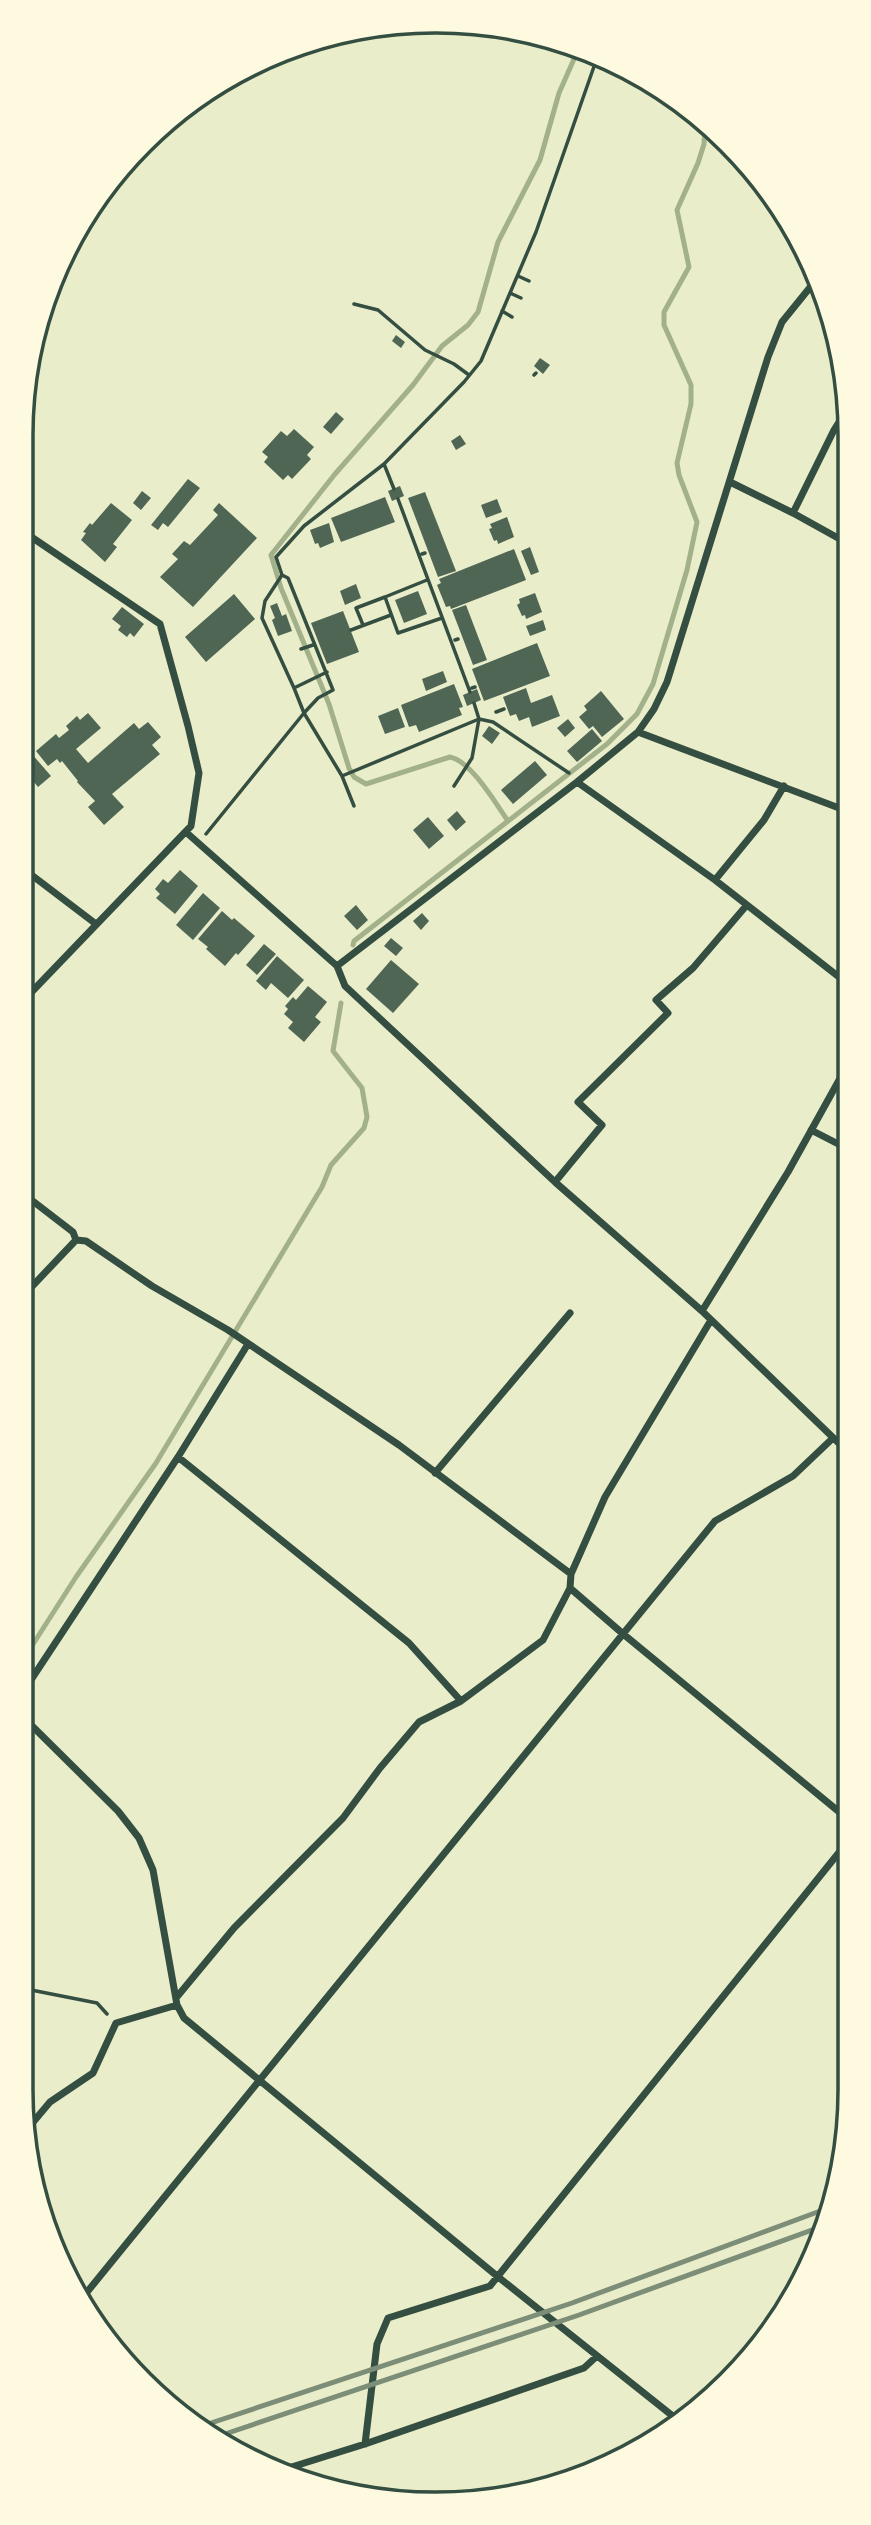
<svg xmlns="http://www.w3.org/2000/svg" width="871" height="2525" viewBox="0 0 871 2525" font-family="Inter,sans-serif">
<rect width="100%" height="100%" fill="#e9edc9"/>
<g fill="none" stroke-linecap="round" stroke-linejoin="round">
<!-- stream -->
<path stroke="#a3b18a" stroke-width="5" d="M508,821C496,804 471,761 450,757L366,784L354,777L349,768L329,704L281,588L271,555L335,474L413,385L442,346L468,325L478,312L498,242L540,160L559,93L578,50
M353,945L354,941L607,744L637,714L653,684L687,570L697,522L679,475L677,463L691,404V385L664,325V312L689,267L677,210L698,163L704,144L705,128
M21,1663L76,1577L156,1463L322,1187L331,1165L364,1128L367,1117L362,1088L333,1051L341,1003"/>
</g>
<!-- building -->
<path fill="#4f6655" d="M396,335L405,342L401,348L392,341Z
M540,358L550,365L543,374L534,366Z
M336,412L344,419L331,434L323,427Z
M294,429L314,447L307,455L311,459L292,479L288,475L283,480L264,462L268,457L262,452L281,431L287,436Z
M460,435L466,444L456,450L451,441Z
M188,479L200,488L168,527L163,523L158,530L151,525Z
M400,486L404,496L392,501L388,491Z
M142,491L151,498L141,510L133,503Z
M425,492L456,571L438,577L408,498Z
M385,497L395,522L341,542L331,518Z
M497,499L502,512L486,518L481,505Z
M111,503L132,520L113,544L117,547L105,562L81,540L86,533L83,532L90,523L92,525Z
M219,503L257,538L193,607L160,577L178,559L172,554L184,541L190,545L218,515L213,510Z
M507,517L514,537L498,544L497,540L494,541L489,529L492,528L490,524Z
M329,523L334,542L320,548L318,543L315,544L310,530Z
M530,547L539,572L531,575L521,551Z
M514,549L526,580L451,609L450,606L446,607L437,585L441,583L439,579Z
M356,584L361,598L345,605L340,591Z
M418,591L427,614L404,623L395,600Z
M535,593L542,612L526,619L525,615L522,616L517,605L520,603L519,599Z
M234,594L255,619L206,662L185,637Z
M277,603L282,616L286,614L292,631L278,636L272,620L275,618L270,606Z
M466,605L487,660L473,665L452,610Z
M122,607L144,624L134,637L130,633L127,637L118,630L121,626L112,619Z
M343,611L359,652L327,664L311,623Z
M543,620L546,630L530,636L526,626Z
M537,643L550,676L484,701L472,669Z
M443,671L447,682L426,691L422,679Z
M454,684L463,707L459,708L462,715L419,732L416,725L409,727L401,705Z
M526,688L531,703L552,695L560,716L532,727L529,717L519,721L516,714L510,716L503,697Z
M477,689L481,700L467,706L463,695Z
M601,691L624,719L602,737L593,726L589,729L579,717L587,710L584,706Z
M398,708L405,727L385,734L378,716Z
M88,713L101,728L76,749L88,763L134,723L139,729L148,722L161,737L152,745L160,754L112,794L124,807L104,825L88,807L95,801L77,782L78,781L62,761L60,763L57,759L48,766L36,751L56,734L59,738L69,730L66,726L77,716L80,720Z
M568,719L575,728L565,737L557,728Z
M489,726L500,733L492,744L482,736Z
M592,729L602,741L577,762L567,751Z
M31,753L51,776L38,787L30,777L34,774L23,761Z
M535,761L547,775L513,804L501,790Z
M457,811L466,822L456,831L447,820Z
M428,817L444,836L429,849L413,830Z
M180,870L198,886L175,914L156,898L160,894L155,889L163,879L168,883Z
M203,893L220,908L193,940L176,925Z
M356,905L368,920L357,930L344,916Z
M222,911L232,920L234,918L255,936L238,955L236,953L225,966L206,949L208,947L198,939Z
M422,913L429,921L421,930L413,921Z
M391,938L403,948L396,956L384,946Z
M264,944L276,954L257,975L246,965Z
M277,956L304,980L288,998L271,983L266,990L256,981Z
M391,960L419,984L393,1013L366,989Z
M308,986L327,1002L315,1017L321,1022L304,1042L288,1028L293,1022L284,1014L288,1009L285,1006L293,997L296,1000Z"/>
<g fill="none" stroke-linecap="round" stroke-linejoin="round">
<!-- path -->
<path stroke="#344e41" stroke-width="3.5" d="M518,276L529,281
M510,293L521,298
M354,304L378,310L425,350L454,364L469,375
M502,311L512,317
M534,375L536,373
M384,464L464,382L481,361L536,232L597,58
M398,499L470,692
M422,554L425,553
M282,575L265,601L262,618L294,688
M427,580L385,597L398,633L442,618
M363,625L356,608L385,597
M351,630L391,615
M455,640L458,639
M301,649L313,645
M472,688L475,687
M474,703L479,719L493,722L569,773
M496,712L504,709
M342,776L304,713L318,698L333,690L288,578L282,575L276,557L304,526L384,464L394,489
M354,806L342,776L479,719L472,758L454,786
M206,834L304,713L294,688L327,672
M21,1988L97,2003L107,2014"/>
<!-- minor -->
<path stroke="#344e41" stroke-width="7" d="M730,482L793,513L834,430L846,411
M793,513L847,543
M21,530L160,624L188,726L199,773L191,826L21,1003
M638,732L847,811
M577,782L715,880L848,984
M187,833L337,966L345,986L555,1182L702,1311L849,1453
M21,867L96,924
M715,880L764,820L784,786
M337,966L577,782L638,732L654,709L667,682L768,357L782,322L816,280
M811,1130L848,1149
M555,1182L602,1125L578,1102L668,1013L656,1000L693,968L746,906
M21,1192L73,1232L76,1240
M21,1298L76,1240L86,1241L152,1286L228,1330L399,1445L571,1574
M702,1311L788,1172L848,1064
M711,1320L605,1497L571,1574L570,1588L622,1633L849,1820
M178,1457L409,1643L461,1701
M435,1473L570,1313
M21,1695L178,1457L248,1344
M21,1715L118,1811L139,1838L153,1870L177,2005L184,2018L497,2276L679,2421
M176,1998L234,1928L343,1818L380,1768L419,1722L461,1701L543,1640L570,1588
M29,2127L50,2102L93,2073L116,2023L177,2005
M83,2297L715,1521L793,1476L833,1438
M365,2444L377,2344L388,2318L490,2286L849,1840
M282,2470L365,2444L584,2368L597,2356"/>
<!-- rail -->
<path stroke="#7c8e77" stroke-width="5" d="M205,2425L572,2303L831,2207
M219,2436L579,2315L823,2226"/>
</g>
<!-- crop -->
<path d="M0 0H871V2525H0ZM435 33H436A402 402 0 0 1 838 435V2090A402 402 0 0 1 436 2492H435A402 402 0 0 1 33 2090V435A402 402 0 0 1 435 33Z" fill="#fefae0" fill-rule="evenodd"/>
<path fill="none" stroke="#344e41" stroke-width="3.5" d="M435 33H436A402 402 0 0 1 838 435V2090A402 402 0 0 1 436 2492H435A402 402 0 0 1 33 2090V435A402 402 0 0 1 435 33Z"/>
</svg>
